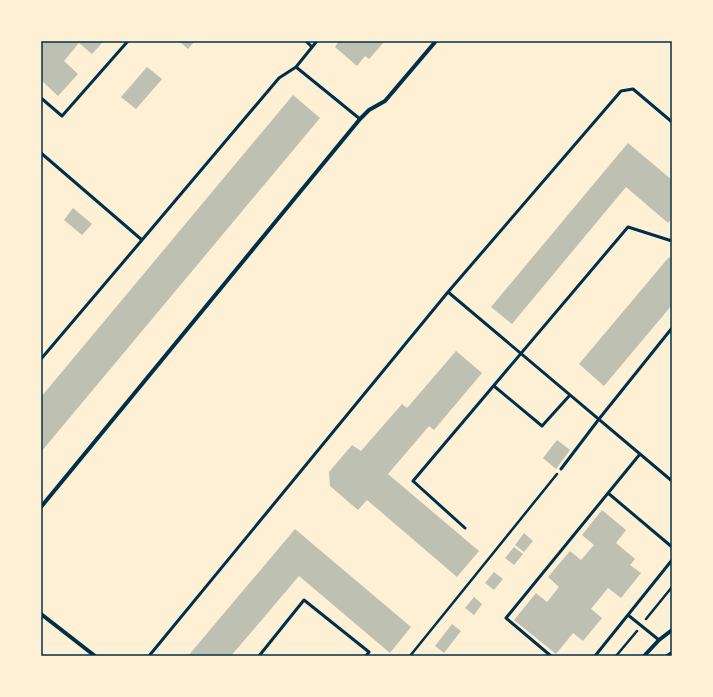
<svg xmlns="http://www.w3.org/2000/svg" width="713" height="697" viewBox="0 0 713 697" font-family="'DejaVu Sans',sans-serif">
<rect width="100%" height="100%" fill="#fdf0d5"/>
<!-- building -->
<path fill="#bec0b2" d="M41,41H104L92,54L79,43L64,61L78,74L58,96L41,80Z
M179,41H195L188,49Z
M339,41H385L369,59L365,56L357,66L335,47Z
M147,67L162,79L136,109L121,97Z
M293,95L320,118L41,452V397Z
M628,143L672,180V218L668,223L626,187L512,324L491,307Z
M73,208L92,224L82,235L64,220Z
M669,257L672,260V305L604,386L579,364Z
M456,351L482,373L434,430L429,426L388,474L479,551L457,577L367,500L358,510L330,486L329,472L352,445L361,451L402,404L407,408Z
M557,440L570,450L556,469L543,458Z
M602,510L626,530L616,543L635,559L630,565L641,573L621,598L608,588L591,609L602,618L583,641L573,633L556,654L514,620L536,593L547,602L559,587L548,577L570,551L581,560L594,545L582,535Z
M295,529L411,627L390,653L299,576L231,656H188Z
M524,533L533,541L524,552L515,545Z
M514,547L523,554L514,565L505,558Z
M494,572L503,579L494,590L485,583Z
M474,597L482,604L474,615L465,608Z
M452,624L461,631L444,653L435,646Z"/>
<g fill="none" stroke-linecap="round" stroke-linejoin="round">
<!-- path -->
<path stroke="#003049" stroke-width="2.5" d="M646,619L672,587
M410,656L557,474
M616,656L637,631
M666,656L672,652"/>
<!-- service -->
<path stroke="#003049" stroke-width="3" d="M306,41L312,47
M296,67L360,119
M41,98L62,116L128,41
M41,153L142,240
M448,292L672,481
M41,359L142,240L279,78L296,67L317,41
M494,386L542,426L570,395
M561,469L599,419L672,328
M608,493L672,547
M465,528L413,481L628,227L672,241
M628,615L659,640
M149,656L448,292L621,91L633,89L672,122
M259,656L304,600L369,652L366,656
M551,656L506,618L640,454
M595,656L672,560"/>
<!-- minor -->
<path stroke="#003049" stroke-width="4" d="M41,507L360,119L369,110L385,101L436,41
M41,614L95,656
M644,656L659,640L672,630"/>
</g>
<!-- border -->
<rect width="713" height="697" fill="none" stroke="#fdf0d5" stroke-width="84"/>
<rect x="42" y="42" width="629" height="613" fill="none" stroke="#003049" stroke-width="1.5"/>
</svg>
